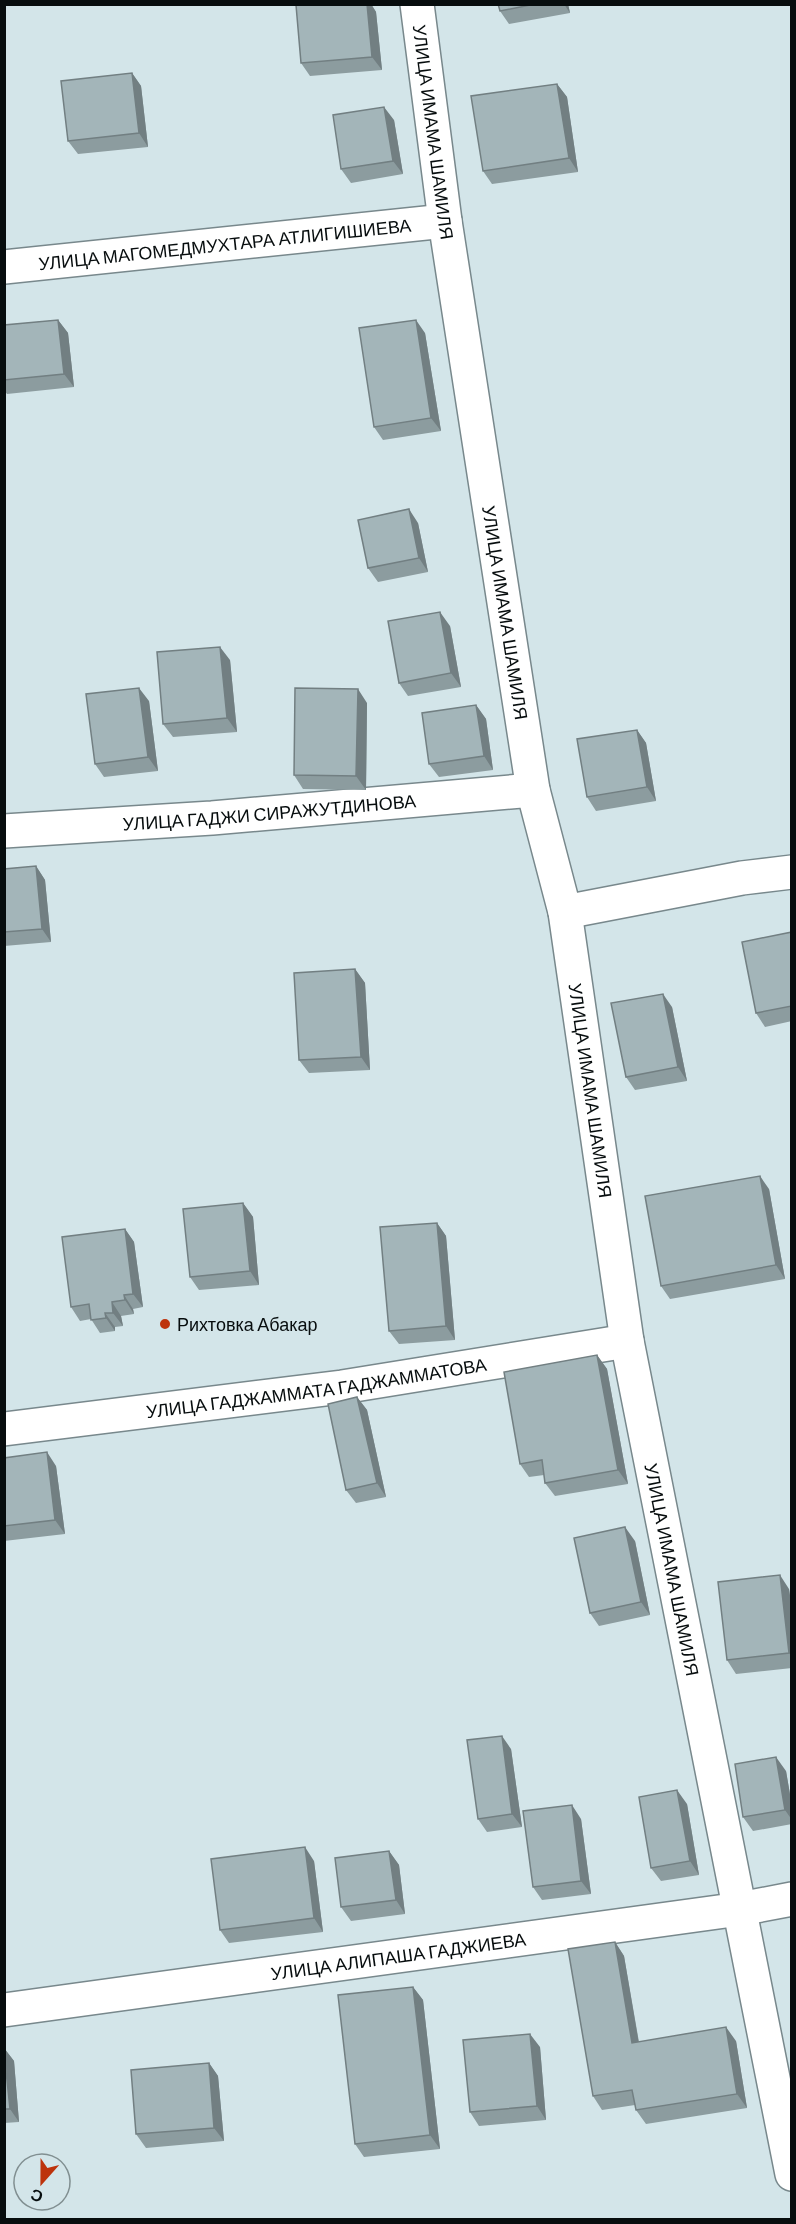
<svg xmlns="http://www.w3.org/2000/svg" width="796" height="2224" viewBox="0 0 796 2224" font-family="Barlow,sans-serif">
<rect width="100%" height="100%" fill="#d3e5e9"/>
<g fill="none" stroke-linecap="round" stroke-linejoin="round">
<defs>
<g id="minor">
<path id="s1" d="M417,4L445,221L533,790L565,912L627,1341L792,2174"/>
<path id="s2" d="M4,267L445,221"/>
<path id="s3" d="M4,831L212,818L533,790"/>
<path d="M565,912L742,878L792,872"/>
<path id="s4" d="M4,1429L342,1387L627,1341"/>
<path id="s5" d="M4,2010L740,1909L792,1899"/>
</g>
</defs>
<!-- minor casing -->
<use href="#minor" stroke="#78888c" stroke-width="36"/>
<!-- minor -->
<use href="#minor" stroke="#fff" stroke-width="33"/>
</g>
<!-- wall -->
<path fill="#8c9c9f" d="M371,4L376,12L382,70L310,76L301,63L296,5Z
M498,4H568L570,13L509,24L500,11Z
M132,73L141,86L148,147L78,154L68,141Z
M557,84L567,97L578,172L492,184L483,171Z
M394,120L403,174L351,183L341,169Z
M58,320L68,333L74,387L7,394L4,390V325Z
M425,333L441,431L383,440L374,427Z
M418,523L428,572L378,582L368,568Z
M450,626L461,687L408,696L399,683Z
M230,660L237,732L173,737L163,724Z
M149,701L158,771L104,777L95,764Z
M367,703L366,790L303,789L294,775Z
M476,705L486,719L493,770L439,777L429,764Z
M637,730L646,743L656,801L596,811L587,797Z
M36,866L45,880L51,942L4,946V869Z
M792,932V1021L765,1027L756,1013Z
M355,969L365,983L370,1070L309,1073L299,1060Z
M672,1007L687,1081L635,1090L626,1077Z
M769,1189L785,1279L670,1299L661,1286Z
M243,1203L253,1217L259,1285L199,1290L190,1277Z
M437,1223L446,1236L455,1340L399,1344L389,1331Z
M125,1229L134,1242L143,1307L133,1309L134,1314L121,1316L123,1326L115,1327V1331L100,1333L91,1319L80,1321L71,1307Z
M597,1355L607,1369L628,1484L555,1496L545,1483L544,1475L529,1477L520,1464Z
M357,1397L367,1410L386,1497L356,1503L346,1490Z
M4,1458L56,1466L65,1534L4,1541Z
M635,1541L650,1615L599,1626L590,1613Z
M789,1589L792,1609V1668L736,1674L727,1660Z
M511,1749L522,1827L487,1832L478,1819Z
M786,1771L792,1806V1824L753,1831L743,1817Z
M687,1804L699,1875L661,1881L651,1868Z
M581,1819L591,1894L542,1900L533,1887Z
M389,1851L399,1865L405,1914L351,1921L341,1907Z
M314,1861L323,1932L229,1943L220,1930Z
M615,1942L624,1956L639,2042L736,2041L747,2108L646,2124L636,2110L635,2105L602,2110L593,2096Z
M413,1987L423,2000L440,2149L364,2157L355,2144Z
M540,2047L546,2120L479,2126L470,2112Z
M4,2048L14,2061L19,2122L4,2123Z
M209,2063L218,2076L224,2141L146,2148L136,2134Z"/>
<!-- shaded-wall -->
<path fill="#727f82" d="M367,4H371L376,12L382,70L372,57Z
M564,4H568L570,13Z
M132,73L141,86L148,147L139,133Z
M557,84L567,97L578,172L569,158Z
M384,107L394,120L403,174L393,161Z
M58,320L68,333L74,387L64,374Z
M416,320L425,333L441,431L431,418Z
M409,509L418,523L428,572L419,558Z
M440,612L450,626L461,687L451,673Z
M220,647L230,660L237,732L227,718Z
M139,688L149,701L158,771L148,757Z
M358,689L367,703L366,790L356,776Z
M476,705L486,719L493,770L484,756Z
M637,730L646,743L656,801L647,787Z
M36,866L45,880L51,942L42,929Z
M355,969L365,983L370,1070L361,1057Z
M663,994L672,1007L687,1081L678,1067Z
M760,1176L769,1189L785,1279L776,1265Z
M243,1203L253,1217L259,1285L250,1271Z
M437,1223L446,1236L455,1340L446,1326Z
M125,1229L134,1242L143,1307L133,1294Z
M124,1295L133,1309L134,1314L125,1300Z
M112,1302L121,1316L123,1326L113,1313Z
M105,1313L115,1327V1331L106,1318Z
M597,1355L607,1369L628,1484L618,1470Z
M357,1397L367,1410L386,1497L377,1483Z
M47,1452L56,1466L65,1534L55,1520Z
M625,1527L635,1541L650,1615L641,1602Z
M780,1575L789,1589L792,1609V1657L789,1653Z
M502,1736L511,1749L522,1827L512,1814Z
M776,1757L786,1771L792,1806V1820L785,1810Z
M677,1790L687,1804L699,1875L690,1861Z
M572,1805L581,1819L591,1894L581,1881Z
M305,1847L314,1861L323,1932L314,1918Z
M389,1851L399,1865L405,1914L396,1900Z
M615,1942L624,1956L641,2056L632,2043Z
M413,1987L423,2000L440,2149L430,2135Z
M726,2027L736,2041L747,2108L737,2094Z
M530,2034L540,2047L546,2120L537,2106Z
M4,2048L14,2061L19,2122L10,2109Z
M209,2063L218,2076L224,2141L214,2128Z"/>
<!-- building -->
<path fill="#a3b5b9" stroke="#727f82" stroke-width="1.5" d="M367,4L372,57L301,63L296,5Z
M498,4H535L500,11Z
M132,73L139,133L68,141L61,81Z
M557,84L569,158L483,171L471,96Z
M384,107L393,161L341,169L333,115Z
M58,320L64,374L4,380V325Z
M416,320L431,418L374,427L359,328Z
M409,509L419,558L368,568L358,520Z
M440,612L451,673L399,683L388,621Z
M220,647L227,718L163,724L157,652Z
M139,688L148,757L95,764L86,694Z
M295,688L358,689L356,776L294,775Z
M476,705L484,756L429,764L422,713Z
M637,730L647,787L587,797L577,739Z
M36,866L42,929L4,932V869Z
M792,932V1006L756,1013L742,942Z
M355,969L361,1057L299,1060L294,973Z
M663,994L678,1067L626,1077L611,1003Z
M760,1176L776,1265L661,1286L645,1196Z
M243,1203L250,1271L190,1277L183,1209Z
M437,1223L446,1326L389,1331L380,1227Z
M125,1229L133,1294L124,1295L125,1300L112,1302L113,1313H105L106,1318L91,1320L89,1304L71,1307L62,1237Z
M597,1355L618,1470L545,1483L542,1460L520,1464L504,1372Z
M357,1397L377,1483L346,1490L328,1404Z
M47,1452L55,1520L4,1526V1458Z
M625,1527L641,1602L590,1613L574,1538Z
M780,1575L789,1653L727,1660L718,1582Z
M502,1736L512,1814L478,1819L467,1740Z
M776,1757L785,1810L743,1817L735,1764Z
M677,1790L690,1861L651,1868L639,1797Z
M572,1805L581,1881L533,1887L523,1811Z
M305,1847L314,1918L220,1930L211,1859Z
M389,1851L396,1900L341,1907L335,1858Z
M615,1942L632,2043L726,2027L737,2094L636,2110L632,2090L593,2096L568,1949Z
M413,1987L430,2135L355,2144L338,1995Z
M530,2034L537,2106L470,2112L463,2040Z
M4,2052L10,2109H4Z
M209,2063L214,2128L136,2134L131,2070Z"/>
<!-- markers -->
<circle fill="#bd330c" stroke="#d3e5e9" stroke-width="2" cx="165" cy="1324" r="6"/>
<g text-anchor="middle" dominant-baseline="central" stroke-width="5" stroke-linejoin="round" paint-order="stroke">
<!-- street labels -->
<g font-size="18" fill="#070d0e" stroke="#d3e5e9">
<text stroke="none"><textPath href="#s1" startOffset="129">УЛИЦА ИМАМА ШАМИЛЯ</textPath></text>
<text stroke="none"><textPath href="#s2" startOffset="222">УЛИЦА МАГОМЕДМУХТАРА АТЛИГИШИЕВА</textPath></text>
<text stroke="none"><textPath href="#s1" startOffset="615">УЛИЦА ИМАМА ШАМИЛЯ</textPath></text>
<text stroke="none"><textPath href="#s3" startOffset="266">УЛИЦА ГАДЖИ СИРАЖУТДИНОВА</textPath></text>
<text stroke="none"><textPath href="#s1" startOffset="1101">УЛИЦА ИМАМА ШАМИЛЯ</textPath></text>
<text stroke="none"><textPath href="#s4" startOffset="315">УЛИЦА ГАДЖАММАТА ГАДЖАММАТОВА</textPath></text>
<text stroke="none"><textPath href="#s1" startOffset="1587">УЛИЦА ИМАМА ШАМИЛЯ</textPath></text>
<text stroke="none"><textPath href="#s5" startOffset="398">УЛИЦА АЛИПАША ГАДЖИЕВА</textPath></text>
</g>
<!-- poi labels -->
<g font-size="18" fill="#070d0e" stroke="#d3e5e9" text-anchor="start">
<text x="177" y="1324">Рихтовка Абакар</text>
</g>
</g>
<!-- border -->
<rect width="796" height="2224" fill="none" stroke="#070d0e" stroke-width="12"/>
<!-- north arrow -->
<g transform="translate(42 2182) rotate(201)"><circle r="28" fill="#d3e5e9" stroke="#818f91" stroke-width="1.5"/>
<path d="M0-4.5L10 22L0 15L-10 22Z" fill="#bd330c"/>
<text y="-9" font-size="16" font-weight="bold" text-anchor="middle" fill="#070d0e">С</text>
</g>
</svg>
